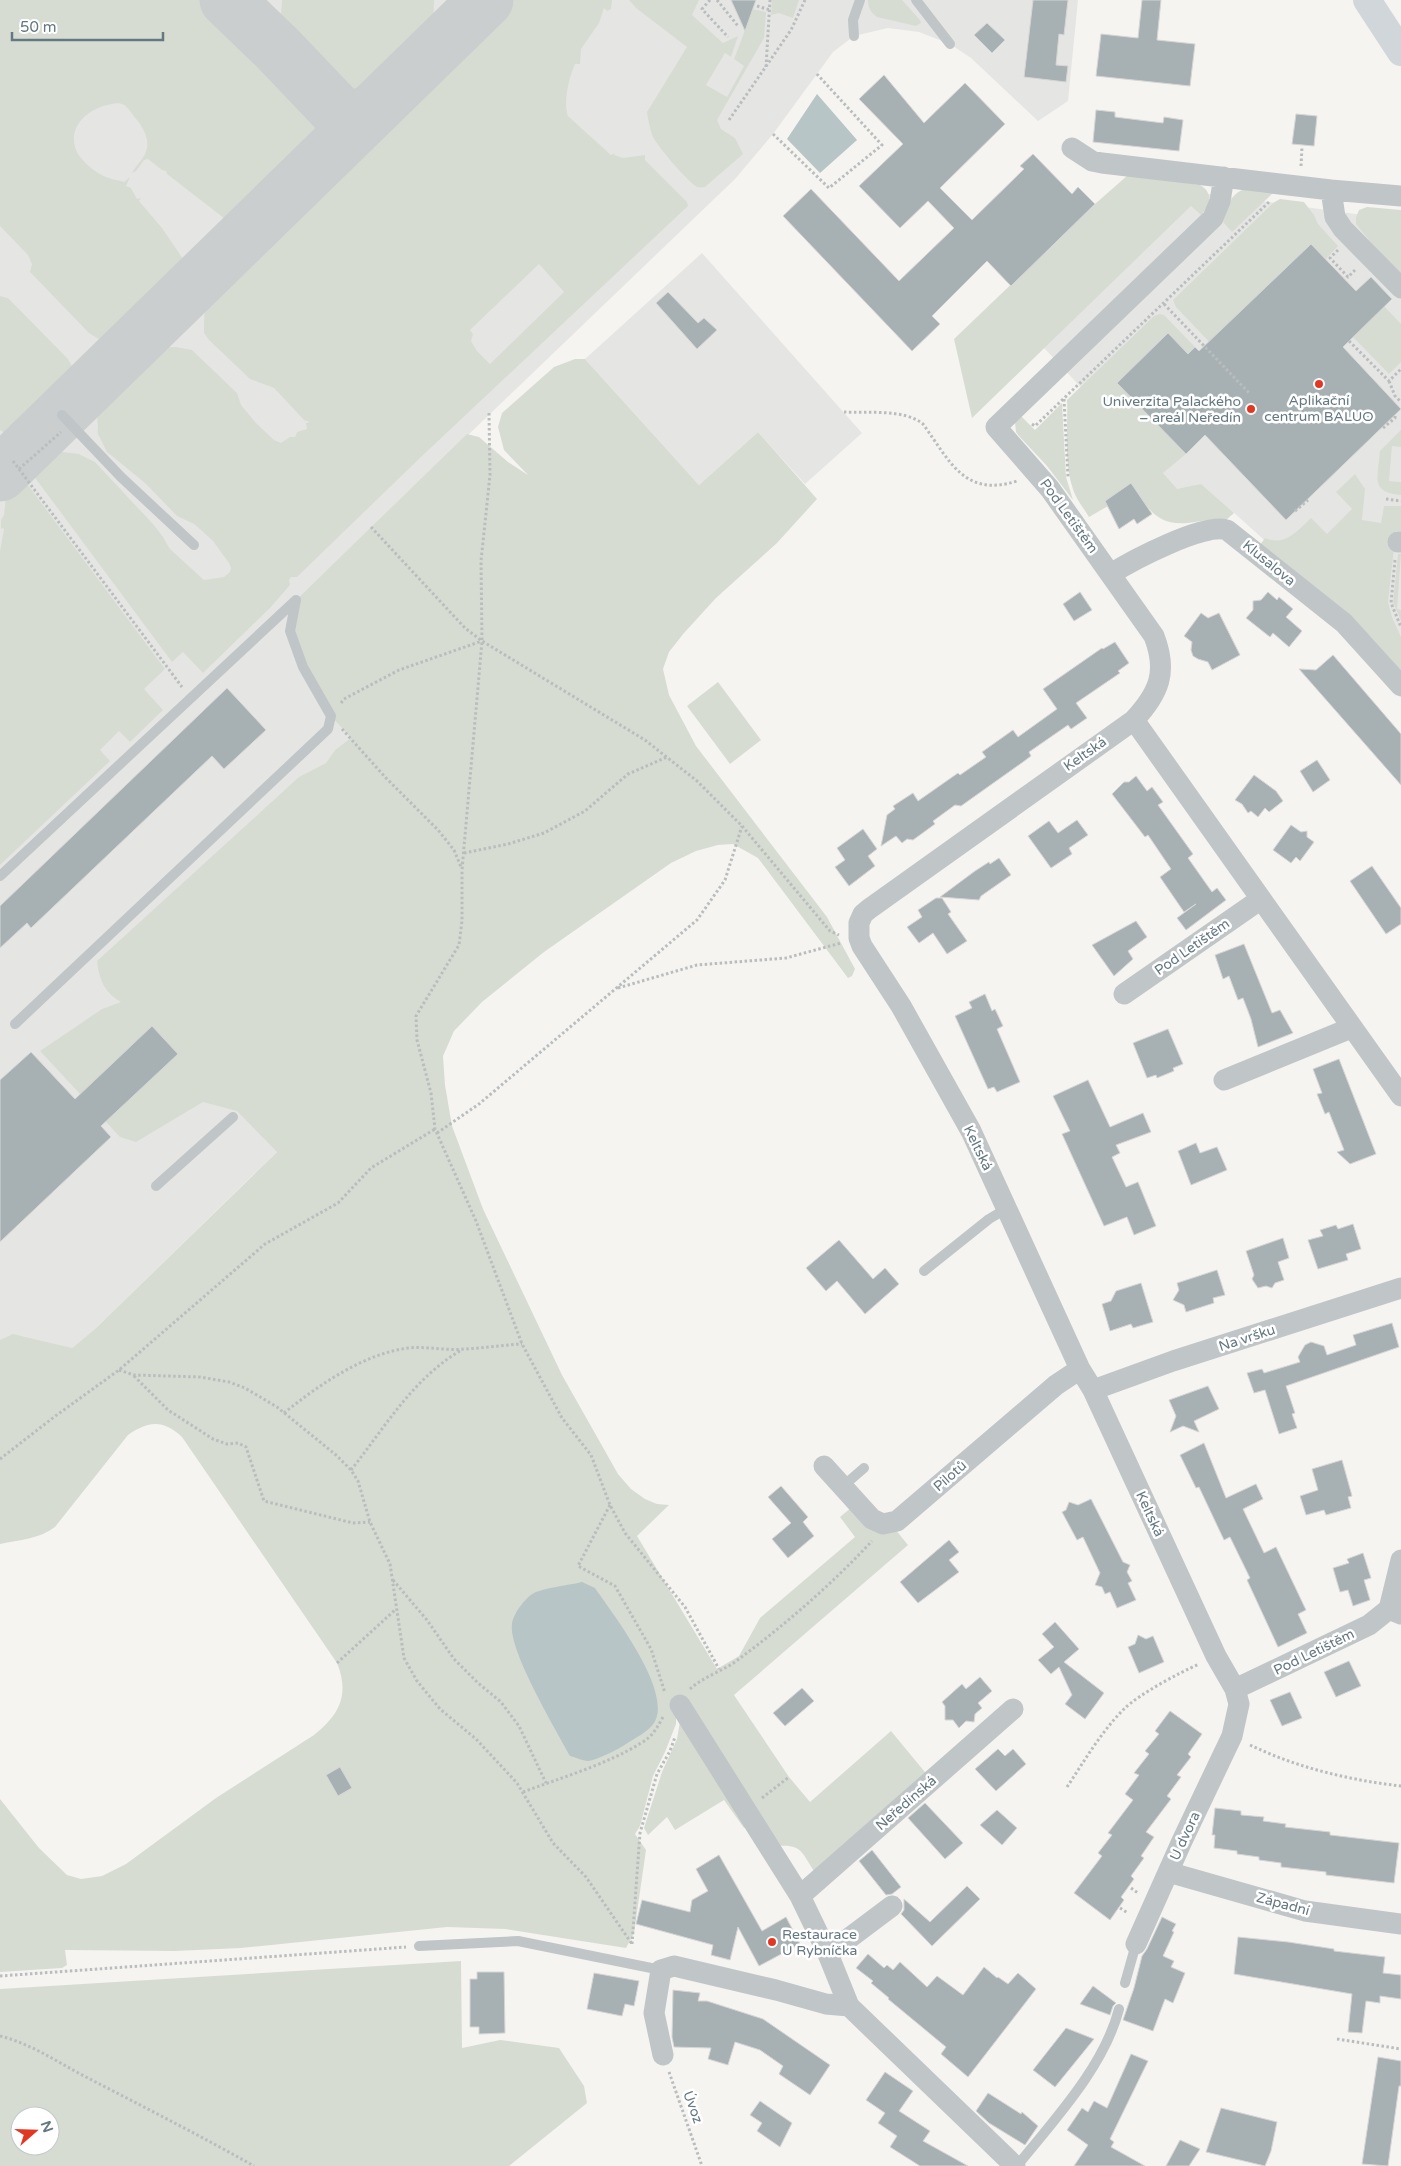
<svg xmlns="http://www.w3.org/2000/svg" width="1401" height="2166" viewBox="0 0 1401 2166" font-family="'Varela Round',sans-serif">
<rect width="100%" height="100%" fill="#f5f4f1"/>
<!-- built -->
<path fill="#e5e6e4" d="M0,0H1078L1068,101L1038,121L971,58L950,44L919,32L888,28L854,36L833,52L773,134L735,179L296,600L331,715L386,778L416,1016L96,1328L0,1408Z
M1180,190L1378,217L1401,268V674L1355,622L1232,511L1197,486L1177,490L1030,333Z
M702,253L862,433L805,484L758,432L699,485L585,359Z"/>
<!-- green -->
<path fill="#d7dcd2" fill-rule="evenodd" d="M0,0H202L313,109L330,138L238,229L167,174L166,171L162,170L148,159L144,160L136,171L132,173C137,164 145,158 147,148C149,139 143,127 137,120C132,115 128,106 122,104C117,102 112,104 107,105C86,110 66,129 77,152C82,162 98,175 109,178C114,180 119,180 124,182L130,177L126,186L131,188L137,199L141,198L139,201L162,228L190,269L194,271L119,345L105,343L89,333L30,272L32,264L28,255L0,226Z
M282,0H434L433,37L374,96L349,92L338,86L280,29Z
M502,0H612L611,9L607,11L604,8L599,23L581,49L580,64H575C569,78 563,101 568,116L611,155L615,153L614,155L623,158L645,155V160L687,202L688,206L421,457L297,577H291L289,580L290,585L270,608L203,673L183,652L172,662L30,471L32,469L33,459L40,453L63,452L79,454L95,462L153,524L163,537L170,549L204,580L224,577L230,572L231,568L229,563L213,541L201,530L194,524L177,516L145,483L107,452L98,434L97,408L100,392L145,348L176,347L192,350L237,393L241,405L256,423L274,440L281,443L290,437H295L297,432L307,429L306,423L310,422L304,420L274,388L250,379L209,340L204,333V324L205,299L209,288ZM539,264L564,292L490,364L477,351L471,341L473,334L470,330Z
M629,0H699L692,15L723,43L738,36L731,57L725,53L706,85L727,97L744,66L734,59L753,9L766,12L764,38L717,120L721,129L735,138L743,154L705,187C702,187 701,188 697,187C688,182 656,145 652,135C650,128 648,120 647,112L687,47L636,8Z
M772,0H799L793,18L779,13L771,15Z
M868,0H902L920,20L921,23L916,26L877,17C871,13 868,8 868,0Z
M1128,175L1200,185C1214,193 1210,205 1201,215L1191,206L972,418L954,339L1095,204Z
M1246,189L1274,192L1232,232L1223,222C1228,208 1230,192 1246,189Z
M1280,199L1304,202L1314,215L1318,224L1338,246L1326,259L1311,244L1221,330L1254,389L1176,307L1173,300L1273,203Z
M1367,207L1401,210V280L1356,224V217L1359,210Z
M0,296L8,298L68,359L75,372L77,386L23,437L8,435L0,430Z
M1384,306L1401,324V362L1389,374L1353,337Z
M1160,314L1164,315L1195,347L1188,354L1168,333L1118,383L1186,454L1163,473L1177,489L1201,484L1234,513L1226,520C1216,518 1206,520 1195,522C1157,528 1150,511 1131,483L1105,501L1108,506L1089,517C1083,507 1075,498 1072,486C1064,459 1068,428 1067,400L1154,316Z
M575,359H585L699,485L758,432L817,499L777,543L716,598L684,633L669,652L663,669L669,695L696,746L827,917L855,969L852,976L848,978L758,858L733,844L718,845L696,851L671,863L544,952L482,1002L454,1031L443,1056L445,1085L452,1126L483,1209L562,1375L618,1474L631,1489L645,1499L657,1504L669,1505L637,1536L717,1669L739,1656L760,1618L855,1537L840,1517L852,1507L895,1529L908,1545L734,1695L789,1777L810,1802L891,1731L929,1777L814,1871C802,1853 802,1844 778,1846L760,1820L744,1828L724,1800L675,1830L667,1817L648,1835L644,1828L662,1772L677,1739L683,1704L676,1706V1724L665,1752L653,1776L640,1826L635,1834L646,1850L634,1933L626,1948L505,1929L447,1927L241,1948L175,1951L65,1950L67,1965L62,1968L0,1972V1799L39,1848L67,1875L81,1879L102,1876L126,1864L216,1798L314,1735C339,1715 350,1695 337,1663L182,1437C163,1419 148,1421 128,1435L55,1527C39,1539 20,1540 0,1544V1340L13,1334L72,1348L96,1328L277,1152L237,1111L203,1102L136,1142L120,1137L40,1051L102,1009L121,1002C105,993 99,980 97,961L299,777L326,763L335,750L351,738L331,716L290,631L296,600L467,434L479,437L508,462L528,475L504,450L498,427L502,413L554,367Z
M1062,403L1066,477L1073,500L1047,466L1019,436L1016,432L1015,422L1020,415L1035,430Z
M1401,430V447L1392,446L1389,481L1401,482V495C1369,492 1378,477 1380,451Z
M1355,474L1365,489L1362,520L1381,523L1384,506H1401V531H1396L1388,602L1392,617L1401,637V674L1260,545L1265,538C1285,547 1298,530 1311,518L1327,534L1352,509L1336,492Z
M17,475L19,478L22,477L165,669L144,689L163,710L130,742L119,731L100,750L110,761L0,865V551L4,529L2,528L1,529V520L4,515L7,486Z
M1398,554H1401L1397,609L1401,610V621L1393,602Z
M718,682L761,740L730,764L687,706Z
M461,1961L462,2048L500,2040L559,2048L584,2086L587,2103L509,2166H0V1989ZM20,2116H50V2146H20Z"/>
<!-- water -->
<path fill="#b7c5c7" d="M817,94L857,140L820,173L787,139Z
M582,1582L595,1588C612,1613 674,1692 654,1723C648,1732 635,1738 626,1744C619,1749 597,1760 588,1761C583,1761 575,1757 570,1756C556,1730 508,1650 512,1624C513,1614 525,1598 534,1593C544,1588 570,1585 582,1582Z"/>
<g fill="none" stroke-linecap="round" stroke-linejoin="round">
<!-- taxiway -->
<path stroke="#cbcece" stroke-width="55" d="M227,0L278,49L338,112L351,118L369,113
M0,474L486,0"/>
</g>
<!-- building -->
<path fill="#a7b1b4" stroke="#d6d6d4" d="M731,0H756L745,31Z
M1033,0H1068L1064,35L1059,34L1056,65L1068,66L1066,82L1024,77Z
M1142,0H1161L1157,40L1195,44L1190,86L1096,76L1101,34L1138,38Z
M987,23L1005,40L992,53L974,35Z
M884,75L924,123L965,83L1005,124L940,188L972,220L1024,169L1020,166L1033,154L1072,194L1078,187L1095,204L1011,286L987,261L932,316L940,324L912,351L783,216L811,189L899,281L954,228L928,201L900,228L859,186L903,144L859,99Z
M1096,110L1115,112V117L1163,123L1164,117L1183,120L1179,151L1093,142Z
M1296,114L1317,116L1314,146L1292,144Z
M1311,244L1356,291L1371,277L1392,299L1343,347L1401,409L1286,520L1205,435L1186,454L1117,383L1168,333L1188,354L1195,347L1199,351Z
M668,292L698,323L704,318L717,330L697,349L656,303Z
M1131,483L1152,514L1137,524L1134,519L1119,529L1105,501Z
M1080,592L1092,610L1074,621L1063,604Z
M1268,592L1277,600L1279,597L1293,609L1286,617L1302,631L1289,647L1273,633L1270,637L1246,618L1253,610V601L1261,600Z
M1201,613L1208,618L1219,613L1240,655L1212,670L1208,662L1198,659L1193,656L1191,650L1192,642L1184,636Z
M1115,642L1129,663L1118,671L1120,673L1076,703L1087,718L1071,729L1068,725L1029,752L1031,756L1023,762L961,806L955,805L933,821L935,824L913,840L907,839L902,843L896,836L881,846L887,815L895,809L893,806L913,793L918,801L958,773L960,775L986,757L982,752L1013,730L1018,737L1057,709L1043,689L1102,648L1103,649Z
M1333,655L1401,734V785L1299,669L1316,670Z
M227,688L266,730L224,769L212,756L31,928L27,923L0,948V906Z
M1317,760L1330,780L1313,792L1300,771Z
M1254,775L1276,791L1283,801L1269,812L1265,808L1258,817L1251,811L1248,813L1242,804L1235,800Z
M1136,776L1147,791L1152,787L1163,802L1158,805L1193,854L1188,858L1212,892L1217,888L1226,900L1186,930L1177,918L1196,904L1184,912L1160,877L1171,869L1148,835L1145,837L1112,794L1124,782H1129Z
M1077,820L1088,835L1069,848L1072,854L1051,868L1028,836L1049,821L1058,833Z
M1291,825L1301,832L1307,831V837L1314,842L1300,861L1296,857L1291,863L1273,850Z
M863,829L877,849L868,856L875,866L849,886L835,867L845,860L837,848Z
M999,858L1011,875L981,896L979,900L940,897L975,871L989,862L990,864Z
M1372,866L1401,908V924L1386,934L1350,881Z
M936,898H942L951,912L948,914L967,941L947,954L933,933L919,943L907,927L922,917L918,910Z
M1136,921L1147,937L1128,951L1133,959L1114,976L1092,945Z
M1244,944L1272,1013L1280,1010L1293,1033L1258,1047L1251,1019L1243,998L1238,1000L1229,976L1223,979L1215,955Z
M985,994L992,1011L995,1009L1003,1026L997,1029L1020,1082L997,1092L994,1087L988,1089L955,1016L972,1008L969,1002Z
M152,1026L178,1054L101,1126L111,1137L0,1242V1080L31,1052L75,1099Z
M1168,1029L1183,1064L1173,1068L1174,1071L1157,1078L1156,1075L1147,1078L1133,1043Z
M1339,1059L1376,1154L1350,1164L1337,1152L1344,1150L1329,1112L1325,1114L1317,1094L1322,1093L1313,1069Z
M1088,1080L1110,1127L1143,1113L1151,1132L1116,1145L1120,1153L1112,1157L1126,1187L1138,1182L1156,1226L1134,1235L1127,1217L1104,1226L1062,1134L1070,1131L1053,1096Z
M1196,1143L1200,1153L1217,1147L1227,1170L1191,1185L1178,1151Z
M1353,1224L1361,1249L1346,1254L1348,1260L1318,1269L1308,1240L1323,1236L1320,1230L1336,1225L1338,1229Z
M1283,1238L1289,1258L1278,1262L1284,1280L1275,1283L1272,1288L1266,1286L1258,1288L1252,1279L1254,1275L1246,1251Z
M839,1240L873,1279L885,1268L899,1284L865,1314L837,1281L826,1291L806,1268Z
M1217,1270L1225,1295L1213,1298L1214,1303L1186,1312L1184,1305L1173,1300L1179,1290L1177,1283Z
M1141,1283L1153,1322L1133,1328L1131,1324L1110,1331L1102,1304L1111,1301L1116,1291Z
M1392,1323L1399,1347L1286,1386L1295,1413L1292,1414L1297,1428L1279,1434L1265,1390L1254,1393L1247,1373L1262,1369L1264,1373L1300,1362L1298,1357L1305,1345L1311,1342L1324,1346L1327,1355L1356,1345L1353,1335Z
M1208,1386L1219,1409L1194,1421L1199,1432L1183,1426L1170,1432L1176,1416L1169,1400Z
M1204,1443L1226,1498L1256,1484L1263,1499L1243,1509L1264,1553L1276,1547L1306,1610L1298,1614L1307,1633L1278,1647L1247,1580L1250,1578L1230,1537L1224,1540L1199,1487L1196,1488L1180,1455Z
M1342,1460L1352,1496L1348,1497L1351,1508L1326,1515L1324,1510L1306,1515L1300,1496L1318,1490L1312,1469Z
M781,1486L808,1517L803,1522L814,1536L788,1558L772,1539L791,1523L768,1497Z
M1091,1499L1123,1562L1130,1565L1127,1572L1132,1581L1128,1583L1136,1600L1117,1608L1110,1592L1105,1594L1102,1587L1095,1585L1100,1573L1083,1537L1077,1540L1062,1512L1066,1510L1069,1502L1078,1505Z
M949,1540L959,1552L949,1560L959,1572L918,1603L900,1582Z
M1363,1553L1371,1578L1364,1580L1370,1600L1353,1606L1348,1590L1340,1592L1333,1568L1349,1563L1347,1559Z
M1055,1622L1079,1649L1064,1662L1104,1693L1085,1719L1065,1704L1072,1695L1059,1667L1051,1674L1038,1660L1054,1647L1042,1634Z
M1138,1635L1146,1639L1153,1636L1164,1662L1139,1673L1128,1647L1135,1644Z
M1349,1661L1361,1686L1336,1697L1324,1672Z
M980,1677L992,1691L978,1703L982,1708L975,1714L974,1722L966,1721L959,1728L953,1720H945V1706L942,1702L962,1684L966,1689Z
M802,1688L814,1701L785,1726L773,1713Z
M1290,1692L1302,1718L1282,1726L1270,1700Z
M1170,1711L1202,1734L1188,1754L1191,1757L1177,1775L1181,1777L1167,1796L1171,1799L1146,1832L1154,1837L1141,1856L1144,1858L1131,1876L1134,1879L1121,1897L1124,1900L1110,1920L1074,1893L1102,1856L1098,1853L1112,1835L1108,1833L1133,1800L1125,1794L1139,1775L1134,1773L1149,1754L1145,1751L1159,1734L1155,1731Z
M998,1749L1005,1756L1013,1749L1026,1764L996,1791L975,1769Z
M340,1767L352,1788L338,1796L326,1775Z
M925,1803L963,1843L945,1859L908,1818Z
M1215,1808L1241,1811V1815L1264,1817L1263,1821L1286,1824L1285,1827L1330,1832V1835L1399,1843L1394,1883L1326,1875V1872L1281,1867V1863L1259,1860V1857L1237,1854V1851L1214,1848L1215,1835H1212Z
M997,1810L1017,1828L1002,1845L980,1825Z
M872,1850L901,1887L892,1894L886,1895L859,1861Z
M719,1855L762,1931L786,1917L800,1944L759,1966L738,1927L730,1960L711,1955L713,1945L636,1924L642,1900L690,1912L692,1900L708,1891L696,1869Z
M967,1886L980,1899L932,1946L901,1914L904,1910V1899L930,1922Z
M1162,1917L1176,1924L1172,1931L1174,1932L1163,1956L1174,1961L1171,1967L1185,1973L1173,2003L1165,1999L1153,2031L1123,2020L1134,1988L1142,1956L1147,1949Z
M1238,1937L1288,1942L1334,1949V1951L1385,1957L1383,1973L1401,1975V1999L1380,1996V2003L1366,2001L1362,2033L1348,2032L1352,1994L1234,1974Z
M868,1954L884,1968L887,1965L893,1970L900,1962L927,1987L937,1976L963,1995L984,1967L997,1978L998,1977L1008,1984L1018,1973L1036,1989L968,2077L941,2054L946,2047L888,1999L889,1998L871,1983L873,1981L856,1968Z
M477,1972H504L505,2033L479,2034V2027H470V1979H477Z
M594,1973L639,1981L634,2006L625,2004L622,2016L587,2009Z
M1093,1986L1116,2003L1113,2006L1110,2015L1080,2004Z
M673,1990L700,1993L698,2001H707L763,2019L830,2065L810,2095L779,2074L783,2066L760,2050L735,2042L728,2065L708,2059L711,2048L674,2047L672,2037Z
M1066,2028L1094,2039L1055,2087L1033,2070Z
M1131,2054L1148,2061L1110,2139L1114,2142L1111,2147L1145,2166H1074L1088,2145L1067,2130L1082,2108L1088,2112L1094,2101L1107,2108Z
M1378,2057L1401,2061V2086H1399L1388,2166L1362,2164Z
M885,2072L913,2091L899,2111L930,2131L923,2141L968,2166H920L890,2147L897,2136L878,2123L885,2113L866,2100Z
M988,2093L1021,2114L1022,2112L1038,2126L1025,2145L989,2123L976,2111Z
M760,2101L792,2123L780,2147L757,2131L762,2123L750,2115Z
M1221,2108L1277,2122L1271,2151L1265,2166L1206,2152Z
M1180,2140L1200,2149L1189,2166H1166Z"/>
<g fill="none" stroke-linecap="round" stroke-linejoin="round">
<!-- path -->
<path stroke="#babdbe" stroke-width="3" stroke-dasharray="2.5 2.5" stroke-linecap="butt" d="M710,0L702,9L728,37
M717,0L738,26
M757,6L770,10
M766,67L770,0
M729,120L791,30L805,0
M773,134L829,188L882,145L816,73
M1301,166L1302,147
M1338,250L1330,258L1348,277L1355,270
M1164,304L1250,394
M1349,341L1389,381L1401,369
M1389,381L1395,396L1401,402
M1064,399L1068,477
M844,412C867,413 905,409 923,424C950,461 964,498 1017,481
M489,413L490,475L481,561L482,641L462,870V921L459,945L416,1016L417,1040L431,1093L435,1129L476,1221L522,1344L562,1418L591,1455L610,1505L625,1533L685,1607L719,1669
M1032,424L1035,426L1269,202
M1383,428L1395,418V415
M13,461L182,687
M19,469L61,432
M1386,499L1401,501
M1295,511L1308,500
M371,527L465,628L482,641L645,740L697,781L742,826L830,931L839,935
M1395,560L1391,603L1401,627
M341,703L344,699L399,670L482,641
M342,729L386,778L438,830L454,850L461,867
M464,853L508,844L544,833L585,811L628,774L667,757
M618,988L697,965L786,958L841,943
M437,1133L479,1104L697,920L725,880L742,826
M119,1370L134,1375L200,1377L229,1382L245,1388L277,1407L336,1455L351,1470L358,1481L370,1522L390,1564L404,1658L417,1681L440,1709L476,1739L517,1783L553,1843L586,1877L632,1944
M134,1376L168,1410L213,1439L227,1444L238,1443L246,1447L264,1501L353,1523L370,1522
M284,1413C319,1385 363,1354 408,1348C427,1346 446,1351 465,1349C484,1348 503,1345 522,1344
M0,1459L54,1417L119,1370L265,1244L338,1203L371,1168L435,1129
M351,1470C386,1426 413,1378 463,1349
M610,1505L578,1566L615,1586L651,1649L665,1693
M393,1580L427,1620L454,1659L478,1683L501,1702L519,1726L546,1783
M337,1663L395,1610
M690,1689C704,1676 724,1671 739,1659C786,1624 832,1584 872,1541
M1250,1745C1298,1768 1349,1780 1401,1786
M1067,1787C1085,1760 1101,1732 1124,1709C1139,1694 1179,1673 1199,1664
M523,1792C560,1778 608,1764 641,1743C652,1737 657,1728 663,1717
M762,1798L789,1777
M1131,1888L1138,1893
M1120,1908L1128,1913
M632,1944L640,1833L657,1774L670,1751L675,1737
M0,1976L406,1947
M0,2036C32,2044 57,2062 86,2077C142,2106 199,2135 254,2166
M1337,2039L1401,2049
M669,2072L702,2166"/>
<!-- service -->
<path stroke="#c0c5c7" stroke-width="10" d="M916,0L950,44
M854,36L853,20L860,0
M62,415L121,477L194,545
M0,876L296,600
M15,1024L328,729L331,716L303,667L290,631L296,600
M156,1186L233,1117
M924,1271L989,1219L1006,1209
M842,1487L864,1468
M419,1946L518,1941L661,1970
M1125,1983L1136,1944
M1017,2166C1054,2120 1104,2067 1119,2009"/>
<!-- minor -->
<path stroke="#c0c5c7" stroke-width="21" d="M1072,148L1092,161L1102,163L1331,190L1401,196
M1331,190L1335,217L1343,229L1401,288
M1398,542H1401
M1111,574C1131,561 1205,522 1227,530L1344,623L1401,686
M1134,720L1401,1096
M1124,994L1261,899
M1224,1080L1351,1028
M1093,1390L1173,1361L1401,1288
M824,1466L872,1519L883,1524L897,1521L1056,1385L1080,1369
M1389,1609L1401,1560
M1235,1689L1369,1625L1389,1609L1401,1614
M680,1705L800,1896L828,1954L849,2006
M1168,1872L1305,1911L1401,1924
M800,1896L1013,1709
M1136,1944L1182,1841L1232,1736L1239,1704L1235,1689L1216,1656L1093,1390L1080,1369L971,1131L901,1006L862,946L859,938V923L863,914L869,909L1134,720C1159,693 1168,672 1154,636L1050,489L996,427L1213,218L1220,201L1224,177
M828,1954L892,1906
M663,2055L654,2013L661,1970L674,1966L776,1990L826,2004L849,2006L1015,2166"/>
<!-- secondary -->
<path stroke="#d1d6da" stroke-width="28" d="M1367,0L1401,52"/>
</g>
<!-- markers -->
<g fill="#e13824" stroke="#fff" stroke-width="2">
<circle cx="1319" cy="384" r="5"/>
<circle cx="1251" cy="409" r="5"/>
<circle cx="772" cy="1942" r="5"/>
</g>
<g text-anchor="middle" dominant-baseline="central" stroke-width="5" stroke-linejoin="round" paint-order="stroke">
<!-- poi labels -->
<g font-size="14" fill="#647882" stroke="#fff">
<text x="1319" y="400">Aplikační<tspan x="1319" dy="16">centrum BALUO</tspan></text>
<text x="1241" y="401" text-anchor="end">Univerzita Palackého<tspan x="1241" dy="16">– areál Neředín</tspan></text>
<text x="782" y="1934" text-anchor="start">Restaurace<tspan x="782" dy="16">U Rybníčka</tspan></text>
</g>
<!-- street labels -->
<g font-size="14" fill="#647882" stroke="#fff">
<text transform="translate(1069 516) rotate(54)">Pod Letištěm</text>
<text transform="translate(1269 563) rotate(39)">Klusalova</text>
<text transform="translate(1085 754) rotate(-35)">Keltská</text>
<text transform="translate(1192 947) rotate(-35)">Pod Letištěm</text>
<text transform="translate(978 1148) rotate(64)">Keltská</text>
<text transform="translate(1247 1338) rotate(-18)">Na vršku</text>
<text transform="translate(950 1476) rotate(-41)">Pilotů</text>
<text transform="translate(1150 1514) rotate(65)">Keltská</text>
<text transform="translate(1314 1652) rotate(-26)">Pod Letištěm</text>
<text transform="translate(906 1803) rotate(-41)">Neředínská</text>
<text transform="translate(1185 1836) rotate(-65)">U dvora</text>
<text transform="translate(1283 1904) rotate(15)">Západní</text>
<text transform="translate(693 2107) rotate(70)">Úvoz</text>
</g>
</g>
<!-- north arrow -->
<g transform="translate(35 2131) rotate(70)"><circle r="24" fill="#ffffff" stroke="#c1c9cd"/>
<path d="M0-4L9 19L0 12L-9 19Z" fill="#e13824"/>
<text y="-8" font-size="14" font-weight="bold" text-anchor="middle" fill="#647882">N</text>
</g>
<!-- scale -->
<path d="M12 32v8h151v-8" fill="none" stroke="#647882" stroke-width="2.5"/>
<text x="20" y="32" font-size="15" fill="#647882" stroke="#ffffff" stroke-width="4" paint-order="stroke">50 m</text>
</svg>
